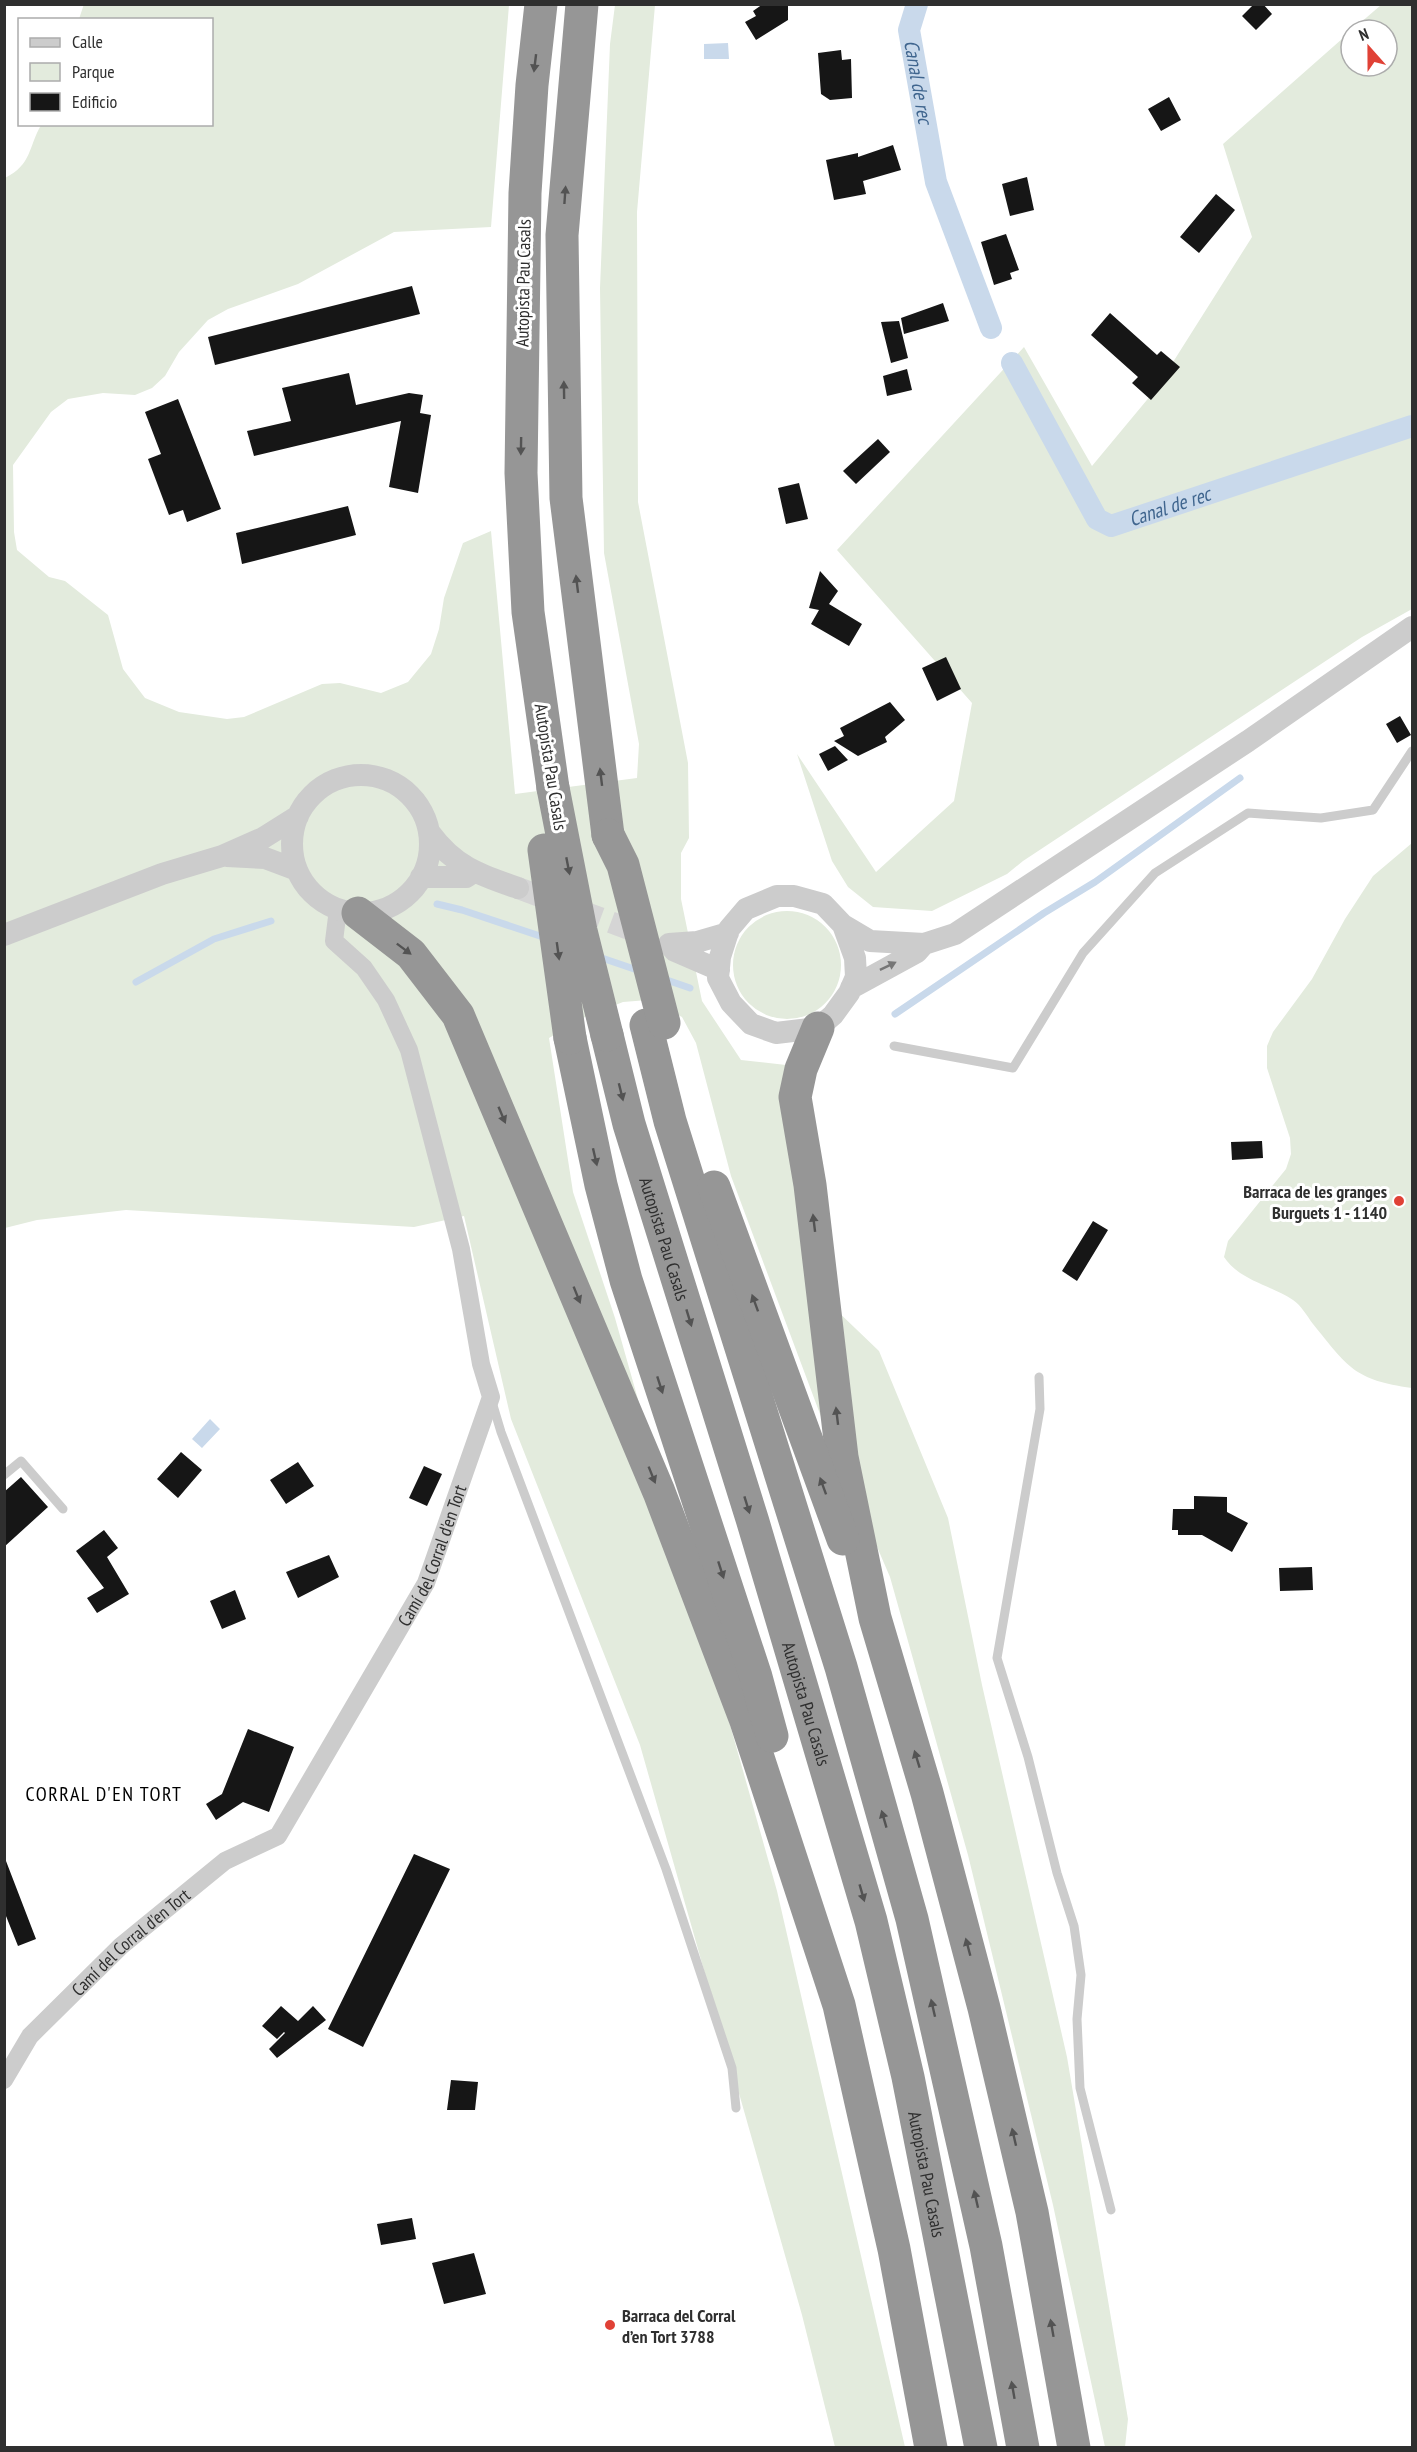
<svg xmlns="http://www.w3.org/2000/svg" width="1417" height="2452" viewBox="0 0 1417 2452" font-family="'PT Sans Narrow',sans-serif">
<rect width="100%" height="100%" fill="#fff"/>
<!-- green -->
<path fill="#e3ebdd" d="M84,4L509,5L491,227L394,232L298,284L228,309L208,320L179,352L165,376L152,388L135,395L103,393L68,399L51,412L13,465L14,532L17,550L49,577L65,581L108,615L123,669L145,698L179,712L227,719L244,717L322,684L340,683L381,693L408,682L431,654L439,629L444,598L463,543L491,531L515,794L637,778L639,744L604,553L600,288L610,44L615,5H655L637,212L638,502L688,763L689,838L681,853V899L702,1001L741,1060L786,1065L808,1283L879,1351L948,1518L982,1685L1067,2057L1128,2419L1125,2447H1105L1053,2205L968,1855L890,1577L820,1414L731,1176L696,1043L682,1017L648,1000L623,1002L585,1017L549,1038L573,1192L615,1318L777,1891L905,2447H835L802,2315L640,1745L511,1419L464,1216L414,1227L126,1210L37,1220L5,1228V178C32,164 28,148 41,125L212,124V20L79,19Z
M1381,5H1412V609L1362,637L1023,861L1007,874L932,911L873,907L848,887L832,861L797,754L876,872L954,801L972,703L837,550L1024,347L1092,466L1156,389L1252,237L1223,144L1351,31V66H1387V30H1352Z
M1412,843V1388C1354,1380 1348,1367 1313,1324C1307,1316 1301,1305 1293,1300C1270,1285 1239,1280 1224,1257L1228,1241L1286,1169L1291,1154L1290,1138L1267,1068V1046L1273,1032L1312,979L1345,919L1373,876Z
M733 965a54 54 0 1 1 108 0a54 54 0 1 1-108 0Z"/>
<!-- water -->
<path fill="#c9d9eb" d="M728,43L729,59H704V44Z
M210,1419L220,1429L202,1448L192,1439Z"/>
<g fill="none" stroke-linecap="round" stroke-linejoin="round">
<!-- stream -->
<path stroke="#c9d9eb" stroke-width="7" d="M437,904L462,910L546,938
M596,956L640,971
M661,978L690,988
M136,982L214,939L271,921
M895,1014L1044,913L1095,882L1240,778"/>
<!-- canal -->
<g stroke="#c9d9eb" stroke-width="22">
<path id="s1" d="M917,4L909,30L936,182L991,328"/>
<path id="s2" d="M1012,363L1097,519L1111,526L1412,426"/>
</g>
</g>
<!-- building -->
<path fill="#161616" d="M763,4H788V20L756,40L745,22L756,16L753,11Z
M1254,4H1263L1272,14L1256,30L1242,16Z
M841,50L842,60L851,59L852,98L830,100L821,94L818,53Z
M1169,97L1181,120L1161,131L1148,109Z
M893,145L901,170L863,181L866,194L834,200L826,160L858,153V157Z
M1027,177L1034,210L1010,216L1002,184Z
M1216,194L1235,210L1199,253L1180,237Z
M1006,234L1019,270L1010,273L1012,279L994,285L981,242Z
M412,286L420,314L215,365L208,337Z
M943,303L949,321L904,334L901,318Z
M1110,313L1157,355L1161,351L1180,367L1151,400L1132,383L1138,377L1091,335Z
M899,321L908,358L891,363L881,322Z
M907,369L912,390L887,396L883,376Z
M349,373L356,405L409,393L423,395L420,413L431,415L418,493L389,487L401,421L254,456L247,431L291,421L282,388Z
M178,399L221,509L187,522L183,510L169,515L148,459L161,454L145,412Z
M878,439L890,452L856,484L843,471Z
M799,483L808,519L786,524L778,488Z
M348,506L356,535L242,564L236,533Z
M820,571L838,591L829,604L862,624L849,646L811,624L819,610L809,608Z
M946,657L961,689L937,701L922,668Z
M890,702L905,720L885,737L887,742L858,756L834,741L844,736L840,728Z
M1400,716L1411,735L1397,743L1386,724Z
M835,746L848,760L828,771L819,754Z
M1262,1141L1263,1158L1232,1160L1231,1142Z
M1093,1221L1108,1230L1077,1281L1062,1271Z
M181,1452L202,1470L178,1498L157,1479Z
M298,1462L314,1486L286,1504L270,1480Z
M424,1466L442,1474L427,1506L409,1498Z
M21,1477L48,1507L4,1547V1492Z
M1194,1496L1227,1497V1512L1248,1523L1232,1552L1202,1535H1178V1530H1172L1173,1509H1194Z
M104,1530L118,1548L107,1557L129,1594L97,1613L87,1598L104,1588L76,1551Z
M329,1555L339,1577L298,1598L286,1572Z
M1312,1567L1313,1590L1280,1591L1279,1568Z
M235,1590L246,1619L222,1629L210,1601Z
M248,1729L294,1747L269,1812L243,1802L216,1820L206,1804L222,1794Z
M414,1854L450,1869L363,2047L328,2029Z
M6,1861L36,1939L18,1946L4,1911Z
M281,2006L298,2021L313,2006L326,2020L277,2058L269,2049L285,2033L284,2032L277,2039L262,2026Z
M451,2080L478,2082L475,2110H447Z
M412,2218L416,2239L381,2245L377,2224Z
M474,2253L486,2294L444,2304L432,2263Z"/>
<g fill="none" stroke-linecap="round" stroke-linejoin="round">
<!-- tertiary-tunnel -->
<path stroke="#d5d5d5" stroke-width="22" stroke-dasharray="22 11" stroke-linecap="butt" d="M518,888L651,937"/>
<!-- service -->
<path stroke="#ccc" stroke-width="9" d="M894,1046L1013,1068L1083,953L1155,873L1248,813L1321,818L1373,810L1412,751
M1039,1377L1040,1409L997,1658L1028,1757L1057,1873L1074,1926L1081,1975L1077,2019L1080,2088L1111,2210
M492,1402L501,1432L666,1869L732,2068L736,2108
M4,1475L21,1461L63,1509"/>
<!-- minor -->
<path stroke="#ccc" stroke-width="18" id="s3" d="M4,2080L30,2036L121,1946L225,1861L278,1836L426,1583L491,1397L481,1364L461,1249L409,1050L386,1000L364,968L334,941L338,909"/>
<!-- tertiary -->
<path stroke="#ccc" stroke-width="22" d="M292 844a69 69 0 1 1 138 0a69 69 0 1 1-138 0Z
M430,833C455,867 480,875 518,888
M227,856L265,858L297,870
M421,877H466L472,873
M843,925L855,958L856,977L849,993L833,1015L818,1028L776,1033L751,1024L731,1003L718,978L720,957L729,929L746,909L777,896H794L823,904L843,925L870,941L924,944L955,934L1248,741L1412,627
M4,935L162,874L222,856L263,838L298,816
M719,970L675,951L669,944L697,942L728,933
M851,988L917,952L924,944"/>
<!-- motorway -->
<g stroke="#969696" stroke-width="33">
<path d="M541,4L532,85L525,193L521,473L528,612L553,788"/>
<path d="M582,4L562,235L566,498L608,835"/>
<path d="M358,913L411,954L458,1015L659,1492L746,1721L839,2005L894,2249L931,2448"/>
<path d="M646,1025L670,1121L841,1667L912,1919L986,2246L1023,2448"/>
<path d="M818,1028L801,1069L795,1097L810,1185L842,1457L875,1618L927,1793L984,2008L1032,2212L1074,2448"/>
<path id="s4" d="M607,1035L629,1124L753,1522L871,1921L908,2077L981,2448"/>
<path d="M570,1038L601,1185L626,1280L756,1677L772,1736"/>
<path d="M714,1187L843,1539"/>
</g>
<!-- motorway-bridge -->
<path stroke="#969696" stroke-width="33" d="M553,788L581,931L607,1035
M608,835L623,865L664,1023
M544,850L570,1038"/>
</g>
<!-- one-way arrows -->
<defs><path id="oneway-solid" d="M-6-.8H1V-3.2L6.5 0L1 3.2V.8H-6Z" transform="scale(1.5)"/></defs>
<g fill="#535353">
<use href="#oneway-solid" transform="translate(535 63) rotate(97)"/>
<use href="#oneway-solid" transform="translate(565 195) rotate(-86)"/>
<use href="#oneway-solid" transform="translate(564 390) rotate(-91)"/>
<use href="#oneway-solid" transform="translate(521 446) rotate(91)"/>
<use href="#oneway-solid" transform="translate(577 584) rotate(-97)"/>
<use href="#oneway-solid" transform="translate(601 777) rotate(-97)"/>
<use href="#oneway-solid" transform="translate(568 866) rotate(79)"/>
<use href="#oneway-solid" transform="translate(404 949) rotate(37)"/>
<use href="#oneway-solid" transform="translate(558 951) rotate(82)"/>
<use href="#oneway-solid" transform="translate(621 1092) rotate(76)"/>
<use href="#oneway-solid" transform="translate(502 1115) rotate(67)"/>
<use href="#oneway-solid" transform="translate(595 1157) rotate(77)"/>
<use href="#oneway-solid" transform="translate(814 1223) rotate(-97)"/>
<use href="#oneway-solid" transform="translate(577 1295) rotate(68)"/>
<use href="#oneway-solid" transform="translate(755 1303) rotate(-110)"/>
<use href="#oneway-solid" transform="translate(689 1318) rotate(73)"/>
<use href="#oneway-solid" transform="translate(660 1385) rotate(72)"/>
<use href="#oneway-solid" transform="translate(837 1416) rotate(-97)"/>
<use href="#oneway-solid" transform="translate(652 1475) rotate(68)"/>
<use href="#oneway-solid" transform="translate(823 1486) rotate(-110)"/>
<use href="#oneway-solid" transform="translate(747 1505) rotate(73)"/>
<use href="#oneway-solid" transform="translate(721 1570) rotate(72)"/>
<use href="#oneway-solid" transform="translate(917 1759) rotate(-107)"/>
<use href="#oneway-solid" transform="translate(884 1819) rotate(-106)"/>
<use href="#oneway-solid" transform="translate(862 1893) rotate(74)"/>
<use href="#oneway-solid" transform="translate(968 1947) rotate(-105)"/>
<use href="#oneway-solid" transform="translate(933 2008) rotate(-103)"/>
<use href="#oneway-solid" transform="translate(1014 2137) rotate(-103)"/>
<use href="#oneway-solid" transform="translate(976 2199) rotate(-103)"/>
<use href="#oneway-solid" transform="translate(1052 2328) rotate(-100)"/>
<use href="#oneway-solid" transform="translate(1013 2390) rotate(-100)"/>
</g>
<use fill="#767676" href="#oneway-solid" transform="translate(888 966) rotate(-26)"/>
<!-- markers -->
<g fill="#e04136" stroke="#fff" stroke-width="2">
<circle cx="1399" cy="1201" r="6"/>
<circle cx="610" cy="2325" r="6"/>
</g>
<g text-anchor="middle" dominant-baseline="central" stroke-width="6" stroke-linejoin="round" paint-order="stroke">
<!-- street labels -->
<g font-size="18" fill="#2f2f2f" stroke="#fff">
<text transform="translate(523 283) rotate(-89)">Autopista Pau Casals</text>
<text transform="translate(551 767) rotate(81)">Autopista Pau Casals</text>
<text stroke="none"><textPath href="#s4" startOffset="212">Autopista Pau Casals</textPath></text>
<text stroke="none"><textPath href="#s3" startOffset="693">Camí del Corral d'en Tort</textPath></text>
<text stroke="none"><textPath href="#s4" startOffset="698">Autopista Pau Casals</textPath></text>
<text stroke="none"><textPath href="#s3" startOffset="189">Camí del Corral d'en Tort</textPath></text>
<text stroke="none"><textPath href="#s4" startOffset="1184">Autopista Pau Casals</textPath></text>
</g>
<!-- poi labels -->
<g font-size="18" font-weight="bold" fill="#2f2f2f" stroke="#fff" text-anchor="end">
<text x="1387" y="1191">Barraca de les granges<tspan x="1387" dy="21">Burguets 1 - 1140</tspan></text>
<text x="622" y="2315" text-anchor="start">Barraca del Corral<tspan x="622" dy="21">d’en Tort 3788</tspan></text>
</g>
<!-- water labels -->
<g font-size="20" font-style="italic" fill="#3f658e" stroke="#fff">
<text stroke="none"><textPath href="#s1" startOffset="80">Canal de rec</textPath></text>
<text stroke="none"><textPath href="#s2" startOffset="255">Canal de rec</textPath></text>
</g>
<!-- neighbourhood labels -->
<g font-size="20" letter-spacing="1.5" fill="#000" stroke="#fff">
<text x="104" y="1794">CORRAL D'EN TORT</text>
</g>
</g>
<!-- border -->
<rect width="1417" height="2452" fill="none" stroke="#2f2f2f" stroke-width="12"/>
<!-- legend -->
<rect x="18" y="18" width="195" height="108" fill="#ffffff" stroke="#acacac" stroke-width="1.5"/>
<rect x="30" y="38" width="30" height="9" fill="#cccccc" stroke="#acacac" stroke-width="1.5"/>
<text x="72" y="48" font-size="18" fill="#2f2f2f">Calle</text>
<rect x="30" y="63" width="30" height="18" fill="#e3ebdd" stroke="#acacac" stroke-width="1.5"/>
<text x="72" y="78" font-size="18" fill="#2f2f2f">Parque</text>
<rect x="30" y="93" width="30" height="18" fill="#161616" stroke="#acacac" stroke-width="1.5"/>
<text x="72" y="108" font-size="18" fill="#2f2f2f">Edificio</text>
<!-- north arrow -->
<g transform="translate(1369 48) rotate(339)"><circle r="28" fill="#ffffff" stroke="#acacac" stroke-width="1.5"/>
<path d="M0-4.5L10 22L0 15L-10 22Z" fill="#e04136"/>
<text y="-9" font-size="16" font-weight="bold" text-anchor="middle" fill="#2f2f2f">N</text>
</g>
</svg>
